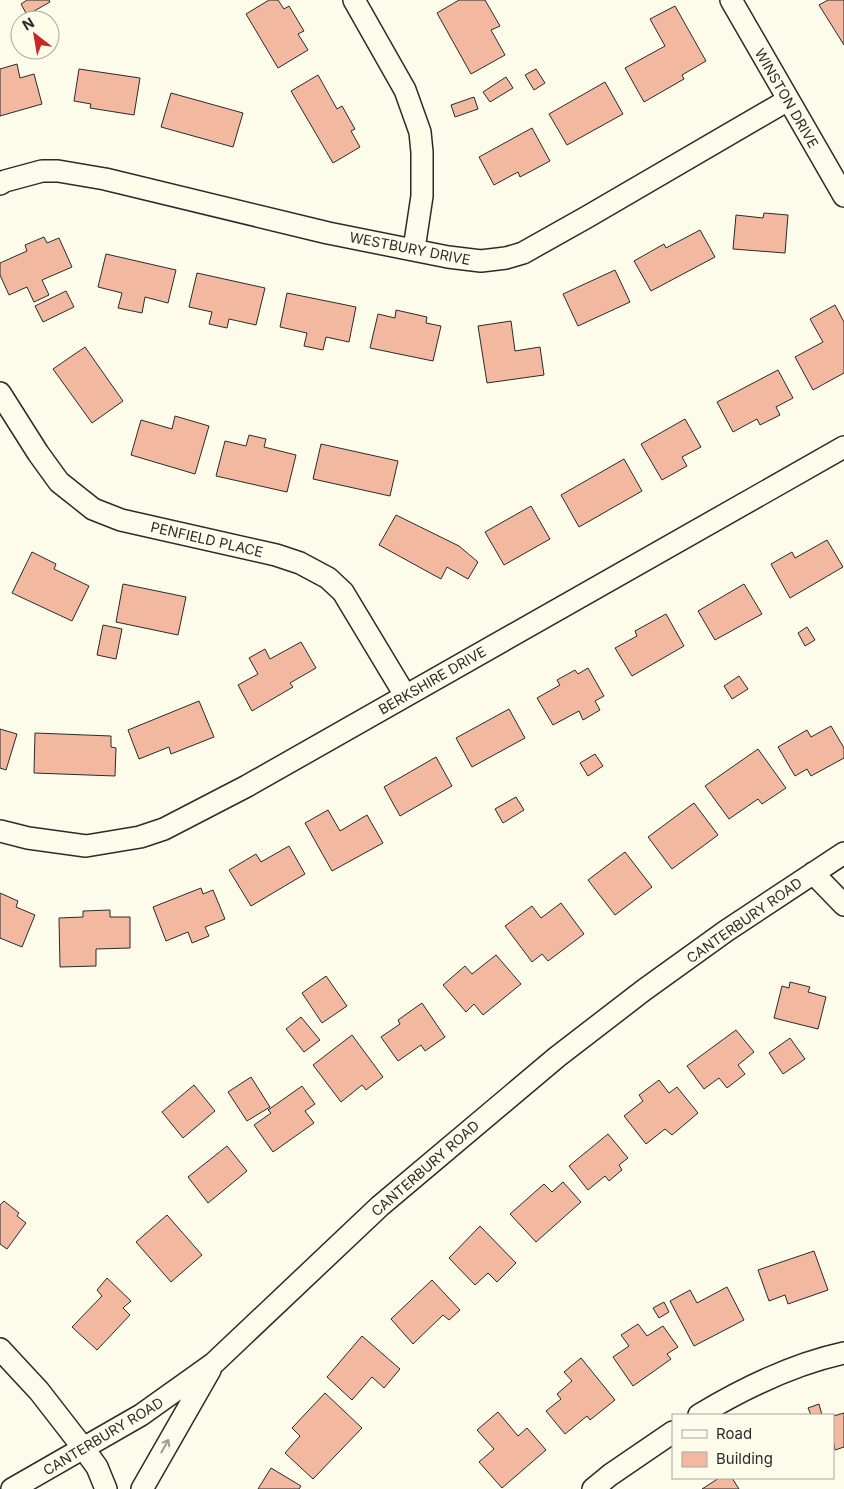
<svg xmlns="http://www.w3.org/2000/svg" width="844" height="1489" viewBox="0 0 844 1489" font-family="Inter,sans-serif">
<rect width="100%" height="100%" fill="#fdfbea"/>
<!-- building -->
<path fill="#f2b8a0" stroke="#2b2b2b" d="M27,0H49L50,2L27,15L21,4Z
M269,0H278L284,9L289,6L304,31L298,34L308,50L278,68L246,14Z
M459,0H485L500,26L491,30L505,55L471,74L437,13Z
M828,0H844V45L819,5Z
M675,6L706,61L682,75L684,79L644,102L625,68L665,46L650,19Z
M17,64L20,78L34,74L42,104L0,116V69Z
M79,69L140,78L134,115L90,108L91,104L74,101Z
M536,69L545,83L534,90L525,75Z
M318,75L337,109L342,106L355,129L351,131L360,147L333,163L291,91Z
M506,77L513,88L490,102L483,92Z
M605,82L623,114L567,145L549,114Z
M171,93L243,113L233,147L161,127Z
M474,97L478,109L455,117L451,105Z
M532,128L550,161L520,177L518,172L494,185L479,157Z
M764,213L788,215L785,253L733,249L736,215L763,218Z
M700,230L715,257L651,291L634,261L664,244L666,248Z
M44,237L47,243L59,238L72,267L42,280L49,295L34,302L27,287L9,295L0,275V263L27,251L25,245Z
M106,254L176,270L168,303L145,297L142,313L118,308L122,293L98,287Z
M615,270L630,302L578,326L563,294Z
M197,273L265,288L256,325L229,319L227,328L209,324L212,312L189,307Z
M66,291L74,307L43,322L35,306Z
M287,293L356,307L349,342L326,337L323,350L304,346L307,333L280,327Z
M835,305L844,322V373L813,390L795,357L823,342L810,319Z
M396,310L427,317L426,323L441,326L433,361L370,348L378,314L395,318Z
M511,321L515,351L540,347L544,375L487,383L478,326Z
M85,347L123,401L92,423L53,369Z
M778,370L793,398L776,407L780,415L760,425L757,419L733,432L717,402Z
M175,416L209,426L195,474L131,455L141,420L172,429Z
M685,419L701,447L682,457L687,466L662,480L641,444Z
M249,435L266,439L264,447L296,455L287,492L216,476L225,441L246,446Z
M321,444L398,461L390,496L313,479Z
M624,459L642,491L579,527L561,495Z
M531,506L550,539L504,565L485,532Z
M396,515L459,546L478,562L468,579L447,567L441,579L379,545Z
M827,540L843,567L790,598L771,564L792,552L795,558Z
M32,552L56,564L54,569L89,586L72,621L12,593Z
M123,584L186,597L178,635L116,622Z
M744,584L762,614L715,640L698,611Z
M666,614L684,646L632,676L615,648L637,636L635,631Z
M103,625L122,629L116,659L97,655Z
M807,627L815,640L805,646L798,633Z
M301,642L316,668L290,683L293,687L252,711L238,685L258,674L249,658L265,649L270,659Z
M588,668L604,696L595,701L600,710L583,720L579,711L553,725L537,698L560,685L557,680L575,670L578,674Z
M739,676L748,689L732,699L724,686Z
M199,701L214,737L171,754L169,747L139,759L128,730Z
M509,709L525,738L472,767L456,738Z
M831,726L844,748V758L811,776L807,769L795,776L778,747L807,730L811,737Z
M0,729L17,734L6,770L0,768Z
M35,733L111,736V747L116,748L115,776L34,773Z
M758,749L786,788L762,804L758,799L729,819L705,786Z
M595,754L603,766L588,776L580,763Z
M436,757L452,786L400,816L384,787Z
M516,797L524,810L503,823L495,809Z
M694,803L718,835L672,869L648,837Z
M328,810L340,831L367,815L383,843L332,871L305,823Z
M289,846L305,874L251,906L229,870L256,854L261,862Z
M625,852L652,887L615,915L588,880Z
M201,888L203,894L213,890L225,919L205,927L209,936L192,943L188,932L166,941L153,907Z
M0,893L18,901L16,907L35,915L22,947L0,938Z
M561,903L584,934L548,961L542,954L532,962L505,926L532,906L541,918Z
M110,910V917H130V948L96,949V966L60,967L59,918L83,917V911Z
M496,955L521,984L483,1015L474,1004L466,1012L443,985L465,966L472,974Z
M326,976L347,1006L322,1023L302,993Z
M790,982L810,987L808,992L826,997L818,1029L774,1018L782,986L789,988Z
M422,1003L445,1037L425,1051L421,1045L398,1061L381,1037L400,1024L398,1020Z
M301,1017L320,1040L304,1052L286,1029Z
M736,1030L754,1052L738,1065L745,1074L727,1088L719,1078L704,1089L687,1066Z
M352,1035L383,1077L366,1090L362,1085L341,1102L313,1065Z
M790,1038L805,1059L783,1074L769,1053Z
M251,1077L270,1107L247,1121L228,1092Z
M659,1080L669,1093L677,1087L698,1113L672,1135L665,1129L646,1144L624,1116L643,1101L639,1095Z
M194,1085L215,1111L183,1138L162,1112Z
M302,1086L315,1104L305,1111L314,1123L273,1152L254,1125L271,1113L268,1110Z
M608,1134L628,1158L619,1165L622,1170L609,1181L605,1176L588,1190L569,1166Z
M227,1146L247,1171L208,1203L188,1177Z
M563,1182L581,1202L536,1242L510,1214L544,1184L552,1192Z
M4,1201L19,1213L17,1216L26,1223L7,1249L0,1244V1205Z
M167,1215L202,1255L171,1282L136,1242Z
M480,1226L516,1263L497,1282L488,1273L475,1285L449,1258Z
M814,1251L828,1290L788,1304L785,1295L769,1301L758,1270Z
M107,1278L131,1301L123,1308L130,1315L97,1350L72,1327L102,1296L97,1290Z
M432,1280L460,1310L449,1320L443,1315L413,1344L391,1319Z
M727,1287L744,1320L694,1346L670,1301L690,1290L697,1303Z
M664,1302L669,1312L659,1318L653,1308Z
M638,1324L647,1336L663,1326L678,1347L667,1354L671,1359L633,1386L613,1357L629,1346L621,1335Z
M362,1336L400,1369L384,1388L372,1377L352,1400L327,1377Z
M581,1358L615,1400L590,1420L587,1416L565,1434L546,1411L561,1399L557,1394L572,1381L564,1372Z
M325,1393L362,1428L313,1479L285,1453L300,1436L292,1428Z
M819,1404L822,1415H811L808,1408Z
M498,1412L518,1436L527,1428L546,1450L502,1488L479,1462L494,1449L477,1430Z
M844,1413V1447L835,1450L833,1440V1416Z
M271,1468L301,1486L299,1489H258Z
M719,1478H732L739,1489H702Z"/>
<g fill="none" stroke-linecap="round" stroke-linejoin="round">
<defs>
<path id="minor" d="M354,0L405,90L420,132L422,152V196L414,249
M731,0L844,196
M0,184L5,181L42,171H58L105,179L328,233L448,257L481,261L506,258L523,253L587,217L788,100
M0,393L38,453L59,482L93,509L121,520L276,555L300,563L328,578L343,592L405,695
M0,831L28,838L86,846L140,837L164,829L247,786L844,447
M813,873L844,905
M0,1349L39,1391L84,1449L97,1467L106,1489
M699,1415C744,1388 793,1364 844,1353
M12,1489L141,1415L214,1363L380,1206L557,1057L644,990L726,931L844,853
M142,1489L210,1370
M593,1489L610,1475L673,1432"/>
</defs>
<!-- minor casing -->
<use href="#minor" stroke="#2b2b2b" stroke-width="24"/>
<!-- minor -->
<use href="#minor" stroke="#fdfbea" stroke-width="21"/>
</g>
<!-- one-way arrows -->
<defs><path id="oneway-shaft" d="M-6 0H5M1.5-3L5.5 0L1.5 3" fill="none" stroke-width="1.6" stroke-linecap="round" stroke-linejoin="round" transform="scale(1.25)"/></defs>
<use stroke="#9e9d94" href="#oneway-shaft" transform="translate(165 1446) rotate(-61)"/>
<g text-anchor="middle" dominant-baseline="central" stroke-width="4" stroke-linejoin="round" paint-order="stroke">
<!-- street labels -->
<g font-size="14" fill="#2b2b2b" stroke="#fdfbea">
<text transform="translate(787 98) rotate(60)">WINSTON DRIVE</text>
<text transform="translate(410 248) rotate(11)">WESTBURY DRIVE</text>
<text transform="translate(207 539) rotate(13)">PENFIELD PLACE</text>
<text transform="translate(432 680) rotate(-30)">BERKSHIRE DRIVE</text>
<text transform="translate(744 920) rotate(-35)">CANTERBURY ROAD</text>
<text transform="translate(425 1168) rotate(-41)">CANTERBURY ROAD</text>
<text transform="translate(103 1436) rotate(-31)">CANTERBURY ROAD</text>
</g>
</g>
<!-- legend -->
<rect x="672" y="1414" width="162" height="65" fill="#fdfbea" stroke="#a9a89e"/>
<rect x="682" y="1430" width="25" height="8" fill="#fdfbea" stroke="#a9a89e"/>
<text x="716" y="1439" font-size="15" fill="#2b2b2b">Road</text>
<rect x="682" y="1452" width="25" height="15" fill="#f2b8a0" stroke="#a9a89e"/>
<text x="716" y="1464" font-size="15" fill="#2b2b2b">Building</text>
<!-- north arrow -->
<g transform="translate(35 35) rotate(329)"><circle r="24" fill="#fdfbea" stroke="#a9a89e"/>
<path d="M0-4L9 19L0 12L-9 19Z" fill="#c62828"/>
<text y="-8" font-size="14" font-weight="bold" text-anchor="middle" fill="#2b2b2b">N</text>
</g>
</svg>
